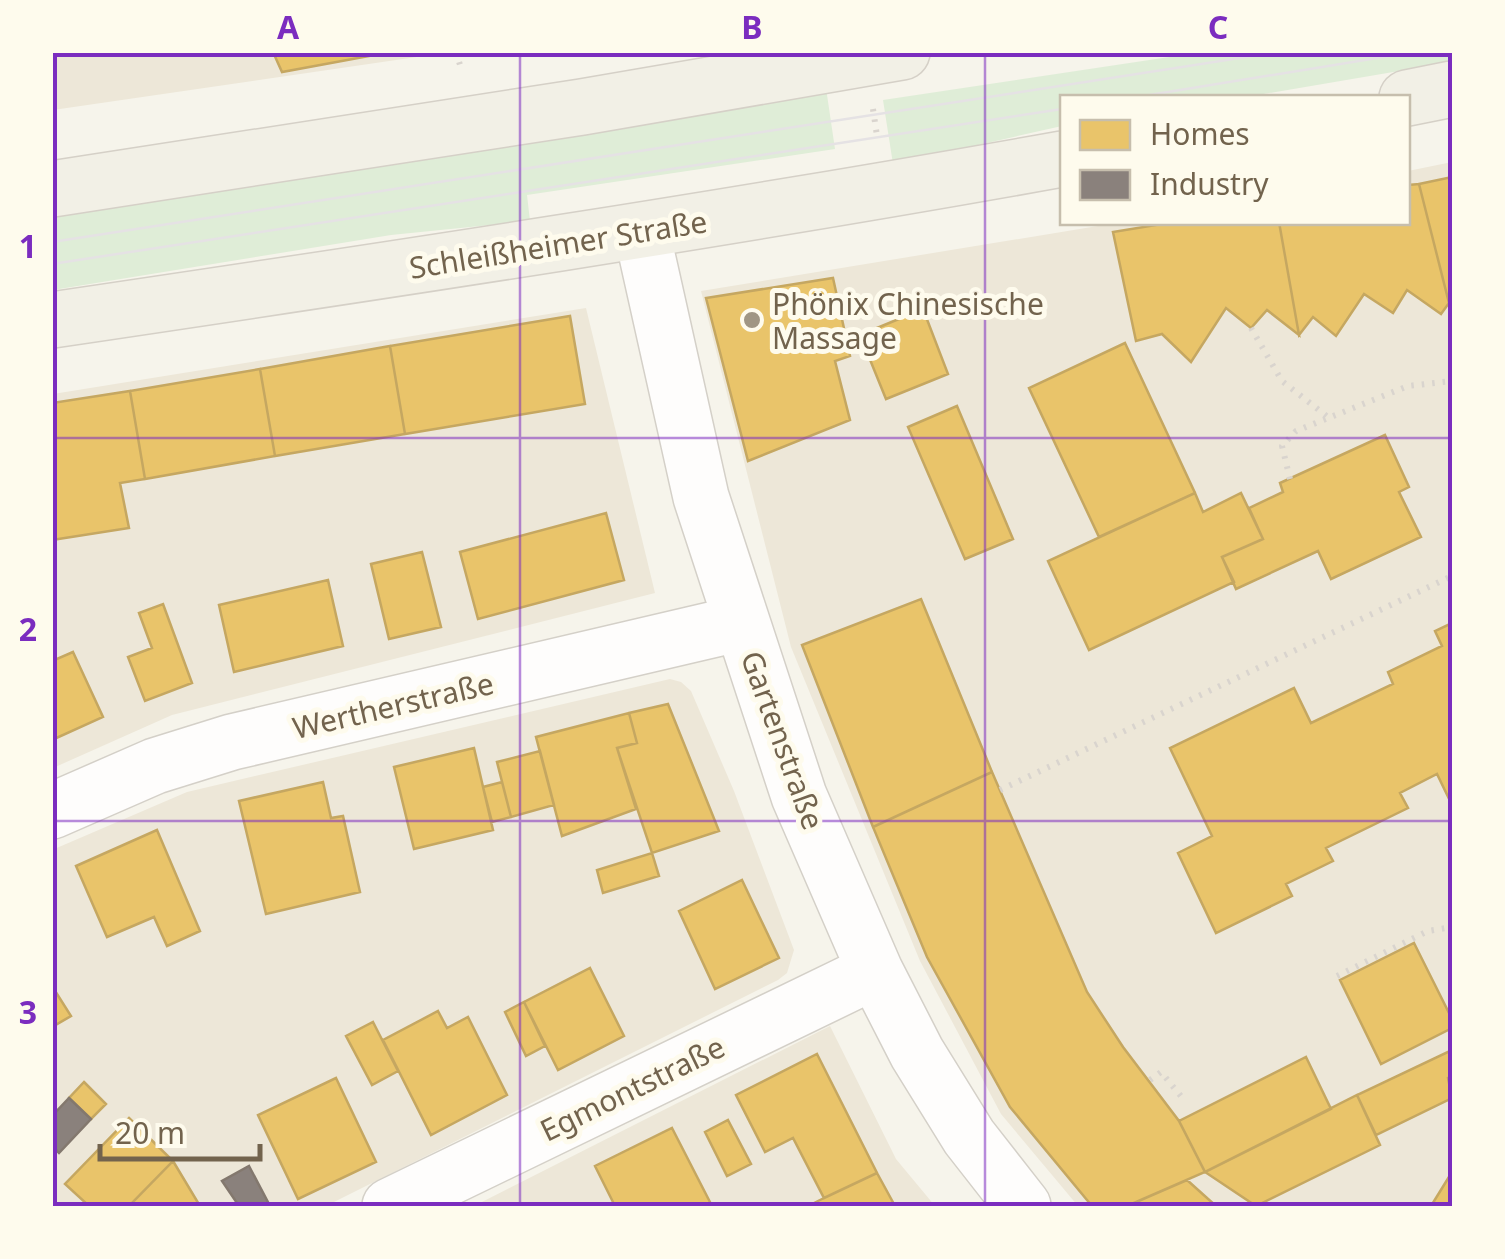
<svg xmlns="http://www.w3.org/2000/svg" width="1505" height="1259" viewBox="0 0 1505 1259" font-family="'Noto Sans',sans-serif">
<rect width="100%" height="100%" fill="#f6f4eb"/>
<!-- residential -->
<path fill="#ede7d8" d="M53,52L444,53L53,110Z
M1452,162V1206H1078L1001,1114L920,961L791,647L701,291L1116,223L1408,222V171Z
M586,308L655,593L172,715L53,768V394Z
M670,679L681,682L691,691L734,791L794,950L787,973L778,980L326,1206H57L52,1202V850L187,792Z
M830,1026L896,1159L935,1206H474Z"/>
<!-- green -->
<path fill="#dfedd7" d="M1196,53H1452V62L1246,97L1062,98V126L893,164L883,100Z
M826,88L835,149L527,195L530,221L391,235L53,290V215L686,118Z"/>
<!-- homes -->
<path fill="#e9c46a" stroke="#c5a761" stroke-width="2.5" d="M273,52H380V54L282,72Z
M1452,177V298L1449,303L1419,184Z
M1419,184L1449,303L1441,314L1407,290L1393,313L1364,294L1336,336L1313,317L1299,335L1279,222H1408V185Z
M1174,222H1279L1299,335L1267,310L1251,328L1226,308L1191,362L1162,334L1136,341L1113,232Z
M833,278L850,356L835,361L850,420L748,461L706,298Z
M923,309L948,374L886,399L860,335Z
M570,316L585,404L405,434L390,346Z
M1125,343L1195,493L1099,537L1029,388Z
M390,346L405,434L275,456L260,369Z
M260,369L275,456L145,479L130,391Z
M130,391L145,479L120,483L129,528L52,540V403Z
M957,406L1013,539L965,559L908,427Z
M1385,435L1409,487L1399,492L1421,537L1331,579L1318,551L1236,589L1222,557L1263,539L1249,508L1283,492L1280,483Z
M1195,493L1203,512L1241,493L1263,539L1222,557L1234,582L1089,650L1048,561Z
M606,513L624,580L478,619L460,552Z
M422,552L441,627L389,639L371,564Z
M328,580L343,646L234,672L219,605Z
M921,599L992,772L873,827L802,645Z
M163,604L192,683L145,701L128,657L152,648L139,613Z
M1452,623V805L1437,774L1400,793L1408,808L1326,848L1333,861L1286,884L1292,896L1216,933L1178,853L1212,836L1170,748L1294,688L1311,723L1393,684L1388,672L1442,646L1435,631Z
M73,652L103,717L52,740V661Z
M668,704L719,831L652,853L617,748L637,743L629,713Z
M629,713L637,743L617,748L636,809L562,836L536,737Z
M474,748L493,830L414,849L394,767Z
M540,751L554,805L511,817L497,762Z
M992,772L1087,992L1123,1047L1179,1121L1205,1172L1127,1206H1092L1010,1107L927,957L873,827Z
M323,782L331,818L343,816L360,892L266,914L239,801Z
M502,782L511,817L492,822L483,787Z
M157,830L200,931L167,946L154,917L107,937L76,866Z
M652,853L659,876L603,893L597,870Z
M742,880L779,958L715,989L679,911Z
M1414,943L1452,1019V1028L1381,1064L1340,980Z
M590,968L624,1036L558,1070L524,1002Z
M52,986L71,1016L52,1027Z
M524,1002L545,1046L526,1056L505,1012Z
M438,1011L447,1028L468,1017L507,1095L431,1135L383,1040Z
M373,1022L398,1071L372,1085L346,1036Z
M1452,1050V1076L1448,1078L1452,1098L1376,1135L1357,1095Z
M817,1054L877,1173L824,1198L793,1138L765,1152L736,1095Z
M1306,1057L1331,1109L1205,1172L1179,1121Z
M336,1078L376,1162L298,1199L258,1115Z
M84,1082L106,1104L91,1119L69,1098Z
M1357,1095L1380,1145L1256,1206L1205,1172Z
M129,1118L173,1161L129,1206H89L65,1184Z
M728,1120L751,1164L727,1176L705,1132Z
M672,1128L712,1206H615L595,1166Z
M173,1161L200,1206H129Z
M1452,1172V1206H1431Z
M877,1173L895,1206H808L824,1198Z
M1187,1180L1216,1206H1127Z"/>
<!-- industry -->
<path fill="#8a817c" stroke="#83786e" stroke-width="2.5" d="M69,1098L91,1119L59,1153L52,1146V1116Z
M249,1166L270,1206H239L222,1181Z"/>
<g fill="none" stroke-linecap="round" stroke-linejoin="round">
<defs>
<path id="minor" d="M642,233L701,497L799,796L875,971L917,1053L969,1137L1023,1206
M52,811L155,766L232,742L741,623
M390,1206L875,971"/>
<path id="major" d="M1407,98L1452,89
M52,189L582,107L902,52
M52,320C390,270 727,219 1062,159"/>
</defs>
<!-- minor casing -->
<use href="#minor" stroke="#d4d0c8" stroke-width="58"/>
<!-- major casing -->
<use href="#major" stroke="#d5d0c7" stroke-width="58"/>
<!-- path -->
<path stroke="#d9d4ce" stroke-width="6" stroke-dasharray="2.5 8" stroke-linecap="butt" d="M456,52L461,68
M873,109L877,136
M1251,328L1282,381L1329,418
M1290,479L1282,446L1296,431L1408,386L1452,381
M1000,790L1452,576
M1337,976L1428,931L1452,927
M1150,1080L1161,1072L1185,1101"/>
<!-- minor -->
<use href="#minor" stroke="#fefdfc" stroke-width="55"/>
<!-- major -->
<use href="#major" stroke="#f2f0e6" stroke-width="55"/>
<!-- tram -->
<path stroke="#e5e2e4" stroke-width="2.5" d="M1131,98L1414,52
M52,242L1279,52
M52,264L1062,109"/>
</g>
<!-- grid -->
<path fill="none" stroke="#7b2cbf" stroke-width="2.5" stroke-opacity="0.55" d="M520,52V1206M985,52V1206M52,438H1452M52,821H1452"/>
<!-- markers -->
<circle fill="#a09684" stroke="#fefbed" stroke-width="4" cx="752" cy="320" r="10"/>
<g text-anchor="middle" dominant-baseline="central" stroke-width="10" stroke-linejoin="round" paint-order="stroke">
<!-- street labels -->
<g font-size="30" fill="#72634d" stroke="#fefbed">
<text transform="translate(558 244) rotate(-9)">Schleißheimer Straße</text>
<text transform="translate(393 705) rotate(-13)">Wertherstraße</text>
<text transform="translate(783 740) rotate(70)">Gartenstraße</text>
<text transform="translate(632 1088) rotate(-26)">Egmontstraße</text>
</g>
<!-- poi labels -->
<g font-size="30" fill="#72634d" stroke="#fefbed" text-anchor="start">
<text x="772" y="303">Phönix Chinesische<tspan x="772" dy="34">Massage</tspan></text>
</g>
</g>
<!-- border -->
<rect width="1505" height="1259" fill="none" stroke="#fefbed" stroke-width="110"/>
<!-- legend -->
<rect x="1060" y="95" width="350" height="130" fill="#fefbed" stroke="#c6bead" stroke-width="2.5"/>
<rect x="1080" y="120" width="50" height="30" fill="#e9c46a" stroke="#c6bead" stroke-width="2.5"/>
<text x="1150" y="145" font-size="30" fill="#72634d">Homes</text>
<rect x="1080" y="170" width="50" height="30" fill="#8a817c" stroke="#c6bead" stroke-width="2.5"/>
<text x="1150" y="195" font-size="30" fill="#72634d">Industry</text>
<!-- scale -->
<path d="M100 1144v15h160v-15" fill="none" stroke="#72634d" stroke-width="5"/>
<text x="115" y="1144" font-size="30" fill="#72634d" stroke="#fefbed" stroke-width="8" paint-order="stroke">20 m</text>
<rect x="55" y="55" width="1395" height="1149" fill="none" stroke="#7b2cbf" stroke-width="4"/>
<g font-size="32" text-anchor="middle" font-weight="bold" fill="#7b2cbf">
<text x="288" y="39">A</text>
<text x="752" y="39">B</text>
<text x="1218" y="39">C</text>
<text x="28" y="258">1</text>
<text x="28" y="641">2</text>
<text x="28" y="1024">3</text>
</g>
</svg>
